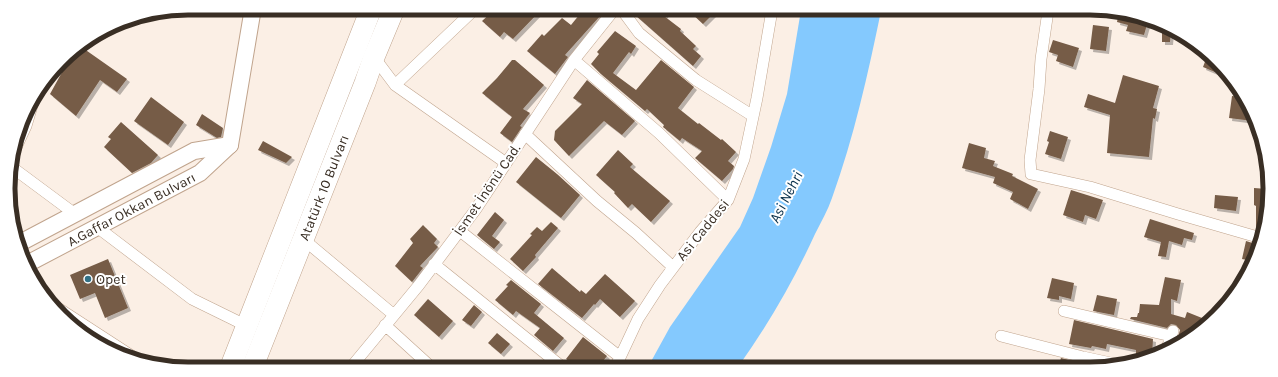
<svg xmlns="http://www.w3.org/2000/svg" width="1278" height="377" viewBox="0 0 1278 377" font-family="Karla,sans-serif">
<defs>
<filter id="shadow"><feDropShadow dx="3" dy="3" stdDeviation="0" flood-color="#0004"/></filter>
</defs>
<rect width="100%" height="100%" fill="#fbefe5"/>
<!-- water -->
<path fill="#84c9fe" d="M801,10L881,11C868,74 854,137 832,198C828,210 821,222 815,234C794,280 768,325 738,367H648L670,327L740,227L753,198L771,147L787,94Z"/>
<!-- building -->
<path fill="#765c47" filter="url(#shadow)" d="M495,9H542L513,39L504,32L500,37L482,21Z
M584,9L594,10L601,15L565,55L568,57L555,74L527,51L542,34L544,36L562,18L571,25Z
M630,10H669L664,16L681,29L680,31L696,46L693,49L701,56L693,66L634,14Z
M688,10H717L703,24Z
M1119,12H1125L1148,21L1144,35L1126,31L1128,25L1117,22Z
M1093,25L1109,27L1106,51L1090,49Z
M1162,30L1171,31L1170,42H1162Z
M615,31L636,46L631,54L629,52L613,73L636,90L661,60L694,87L678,108L698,124L699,123L721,140L722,139L736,152L728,161L734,166L733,169L722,181L695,158L702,151L682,138L680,141L663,127L664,125L647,109L645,111L601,74L591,64L599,54L597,52Z
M1053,40L1079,48L1073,67L1056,61L1058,55L1049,52Z
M80,46L127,79L117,92L100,80L76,116L50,94L71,56L76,49Z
M1206,59L1213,62L1229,78L1203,67Z
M512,60H515L544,85L523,109L530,113L520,126L522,127L512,142L500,133L512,117L482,93L497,78Z
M1123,75L1159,86L1153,108L1157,109L1155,119L1153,118L1149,157L1107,153L1110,115L1084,107L1088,94L1115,103Z
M587,80L635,121L622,135L604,121L569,156L554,140L555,131L582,104L573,98Z
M1232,96L1243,97L1253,121L1229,118Z
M151,97L184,122L168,145L134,121Z
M202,114L223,128L221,137L217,138L196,125Z
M121,122L158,155L151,163L132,173L104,147L111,139L108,137Z
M1050,131L1068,137L1061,159L1045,154L1049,142L1047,141Z
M263,141L292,157L286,163L258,150Z
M969,143L986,148L984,158L995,161L993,166L1013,174L1012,176L1038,189L1028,209L1010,199L1013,192L993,183L995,177L962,168Z
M618,150L633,164L630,167L670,201L651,222L632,204L628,208L614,193L615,192L596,175Z
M536,157L557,174L580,195L561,218L516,182Z
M1254,188L1267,189L1266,224L1264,232L1256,229V206L1254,205Z
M1071,190L1103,200L1096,219L1085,215L1083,222L1063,215Z
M1215,195L1238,197L1236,211L1214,208Z
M495,212L504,220L492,236L500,242L494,249L477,235Z
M1150,219L1194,233L1192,240L1184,238L1182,245L1169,241L1166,257L1158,256L1161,242L1144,237Z
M551,222L558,228L535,255L536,257L523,271L510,259L532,235L530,234L537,227L542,231Z
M423,225L437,239L434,243L438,247L420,266L423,268L412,282L395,266L413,243L410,239Z
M1246,241L1259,245L1252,261L1242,259Z
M108,259L128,308L105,318L95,293L80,299L70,275Z
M552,268L580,292L581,290L586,294L605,274L635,301L620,317L600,299L595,305L594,304L582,318L538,284Z
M1165,277L1181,280L1177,301L1171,299V314L1185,318L1187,312L1207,320L1204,327L1176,344L1180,330L1176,325L1171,324L1167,328L1130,319L1131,317H1137L1138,313H1139L1140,304L1159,305Z
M1052,278L1074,283L1071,299L1059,296V300L1047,298Z
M511,280L541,304L534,313L564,338L553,351L534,335L540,328L516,311L513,315L495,300L508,286L506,285Z
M1097,295L1117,299L1114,315L1093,311Z
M428,299L453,321L439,337L414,315Z
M474,305L482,312L471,326L462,320Z
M1074,320L1153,339L1152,357L1136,361V350L1107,344L1106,349L1092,346L1091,348L1069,344Z
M497,333L510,344L501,354L488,343Z
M583,337L607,356L599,366H576L566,359Z
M1061,358L1093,366V367H1058Z"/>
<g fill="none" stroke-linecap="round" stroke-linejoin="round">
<defs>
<path id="street" d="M622,10L639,33L696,80L753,116
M1048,11L1041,59L1039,89L1030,160L1031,174L1090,187L1178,214L1261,238
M374,57L395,85L506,163
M574,60L659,133L728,200
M395,85L475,9
M525,134L597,201L636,233L673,267
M13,154L26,126L34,99
M12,158L13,168L75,214
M97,227L192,299L247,326
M460,231L620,357
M303,239L394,315
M434,264L561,366
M58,308L135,358
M1064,311L1171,336
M385,325L430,366
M1001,336L1083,357L1120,365
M1166,351L1173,331
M352,366L419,285L476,209L574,60L614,10
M616,366L638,319L660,285L700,232L728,200L744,159L757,98L772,10"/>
<g id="secondary">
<path d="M18,244L194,151L230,145"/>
<path id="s1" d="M27,264L200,173L230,145L253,8"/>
</g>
<g id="highway">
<path d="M231,366L371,9"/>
<path id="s2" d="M253,366L365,83L374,57L394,9"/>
</g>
</defs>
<!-- street casing -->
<use href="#street" stroke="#c0a48d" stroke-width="12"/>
<!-- secondary casing -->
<use href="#secondary" stroke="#c0a48d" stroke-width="18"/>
<!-- highway casing -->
<use href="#highway" stroke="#c0a48d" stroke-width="22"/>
<!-- street -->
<use href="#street" stroke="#fff" stroke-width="11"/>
<!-- secondary -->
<use href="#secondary" stroke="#fff" stroke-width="16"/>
<!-- highway -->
<use href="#highway" stroke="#fff" stroke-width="21"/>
</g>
<!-- markers -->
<circle fill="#337186" stroke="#fff" stroke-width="1.5" cx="88" cy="279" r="4"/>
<g text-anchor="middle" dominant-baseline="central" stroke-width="4" stroke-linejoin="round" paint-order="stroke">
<!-- street labels -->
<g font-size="14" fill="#392e24" stroke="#fff">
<text stroke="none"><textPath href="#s2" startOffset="192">Atatürk 10 Bulvarı</textPath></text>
<text transform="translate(487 190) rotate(-56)">İsmet İnönü Cad.</text>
<text stroke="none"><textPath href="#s1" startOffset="118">A.Gaffar Okkan Bulvarı</textPath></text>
<text transform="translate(703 230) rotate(-51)">Asi Caddesi</text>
</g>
<!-- poi labels -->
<g font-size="14" fill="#392e24" stroke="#fff" text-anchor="start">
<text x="96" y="279">Opet</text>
</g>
<!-- water labels -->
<g font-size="15" font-style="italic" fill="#0b324c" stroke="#fff">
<text transform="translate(786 197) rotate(-63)">Asi Nehri</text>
</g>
</g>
<!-- crop -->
<path d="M0 0H1278V377H0ZM188 15H1090A173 173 0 0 1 1263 188V189A173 173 0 0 1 1090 362H188A173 173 0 0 1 15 189V188A173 173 0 0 1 188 15Z" fill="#fff" fill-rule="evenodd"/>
<path fill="none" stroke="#392e24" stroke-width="5" d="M188 15H1090A173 173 0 0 1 1263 188V189A173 173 0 0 1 1090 362H188A173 173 0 0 1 15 189V188A173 173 0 0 1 188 15Z"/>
</svg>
